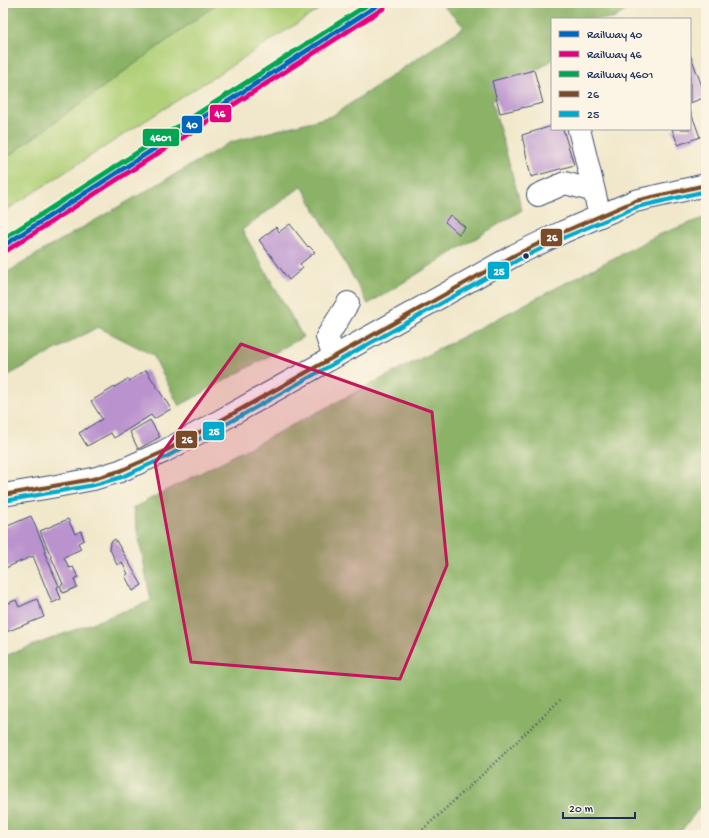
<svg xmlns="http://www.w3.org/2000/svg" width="709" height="838" viewBox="0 0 709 838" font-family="'Gochi Hand',sans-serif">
<rect width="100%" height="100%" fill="#fcf5e5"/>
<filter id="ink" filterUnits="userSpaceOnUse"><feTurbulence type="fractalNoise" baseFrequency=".025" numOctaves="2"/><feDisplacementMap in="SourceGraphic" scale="8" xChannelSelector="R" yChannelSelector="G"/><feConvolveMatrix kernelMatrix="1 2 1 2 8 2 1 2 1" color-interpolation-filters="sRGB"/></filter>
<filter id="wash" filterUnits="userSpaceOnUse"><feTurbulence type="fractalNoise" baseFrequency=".012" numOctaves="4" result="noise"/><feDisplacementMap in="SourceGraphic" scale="16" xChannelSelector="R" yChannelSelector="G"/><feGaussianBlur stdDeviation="0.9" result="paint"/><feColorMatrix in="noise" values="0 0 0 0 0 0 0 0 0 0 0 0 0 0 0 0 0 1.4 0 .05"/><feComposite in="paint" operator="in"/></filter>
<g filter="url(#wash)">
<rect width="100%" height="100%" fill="#f1e8cb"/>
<!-- green -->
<path fill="#b1d078" stroke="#66806b" d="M218,3H329L3,212V160Z"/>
<!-- forest -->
<path fill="#8cb268" stroke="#547063" d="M3,3H218L3,160Z
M440,3H637L613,19H552V60L492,101L522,210L368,304L302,186L242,230L303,337L179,406L153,355L98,327L3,378V275L47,248L231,142L332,116L464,27Z
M706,217V799L678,835H3V653L5,656L151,601L133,508L658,235Z"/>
<g id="blocks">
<!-- building -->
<path fill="#ba93ce" d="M690,54L706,97L690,103Z
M534,70L543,103L500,113L492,81Z
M690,110L700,137L678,145L672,129H690Z
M552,126V129H563L574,165L531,177L522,135Z
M450,215L465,227L459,234L445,222Z
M290,224L308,247L309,246L315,252L300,264L303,268L289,280L259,240L276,227L279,232Z
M146,370L171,409L154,419L151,415L114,438L111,433L87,446L79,433L102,419L91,401L128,379L129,381Z
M150,420L160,437L138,449L130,432Z
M31,516L46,551L44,552L59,586L57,587L61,599L52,603L33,556L3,569V528Z
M68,519L75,534L81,531L84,540L78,543L81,549L64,557L69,568L73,567L78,577L74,579L75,580H74L77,587L63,593L60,586L63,584L40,531Z
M115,539L142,585L133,591L125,576L128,574L122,562L117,565L109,547L111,542Z
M37,599L44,617L6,632L3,626V605L16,600L19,607Z"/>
</g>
</g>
<g filter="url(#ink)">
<use href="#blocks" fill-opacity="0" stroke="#3b4b6e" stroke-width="1"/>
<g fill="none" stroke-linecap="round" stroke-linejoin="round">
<defs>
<path id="minor" d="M579,129L600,216
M538,195L565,183L594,191
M334,357L327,337L348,303
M3,495L51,487L93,479L120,471L163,452L211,426L515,255L563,232L635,201L706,185"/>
</defs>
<!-- minor casing -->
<use href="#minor" stroke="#3b4b6e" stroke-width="24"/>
<!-- path -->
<path stroke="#3b4b6e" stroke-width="2.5" stroke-dasharray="1 3" stroke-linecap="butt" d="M417,835L486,771L561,699"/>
<!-- minor -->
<use href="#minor" stroke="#fff" stroke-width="22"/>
<defs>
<path id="bus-1" d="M3,495L93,479L120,471L163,452L211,426L515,255L563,232L635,201L706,185"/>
<path id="bus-2" d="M4,501L94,485L122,477L166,457L214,431L518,260L565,237L637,207L706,191"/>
</defs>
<!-- bus-1 casing -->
<use href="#bus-1" stroke="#fcf5e5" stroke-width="7"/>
<!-- bus-2 casing -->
<use href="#bus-2" stroke="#fcf5e5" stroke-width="7"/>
<!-- bus-1 -->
<use href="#bus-1" stroke="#7a4b2a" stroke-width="4"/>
<!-- bus-2 -->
<use href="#bus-2" stroke="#00a9ce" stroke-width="4"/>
<defs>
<path id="rail-1" d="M3,246L381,3"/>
<path id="rail-2" d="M6,251L384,8"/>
<path id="rail-3" d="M3,239L370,3"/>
</defs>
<!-- rail-1 casing -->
<use href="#rail-1" stroke="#fcf5e5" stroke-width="8"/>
<!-- rail-2 casing -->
<use href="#rail-2" stroke="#fcf5e5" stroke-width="8"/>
<!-- rail-3 casing -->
<use href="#rail-3" stroke="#fcf5e5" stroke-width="8"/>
<!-- rail-1 -->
<use href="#rail-1" stroke="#0065bd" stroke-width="5"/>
<!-- rail-2 -->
<use href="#rail-2" stroke="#e5007d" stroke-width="5"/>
<!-- rail-3 -->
<use href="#rail-3" stroke="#00a651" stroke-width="5"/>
</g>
</g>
<!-- marked area -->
<path fill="#c2185b" fill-opacity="0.2" stroke="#c2185b" stroke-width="3" stroke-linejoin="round" d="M241,344L432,412L447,565L400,679L191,662L155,463Z"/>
<!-- markers -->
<circle fill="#1b2f5e" stroke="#fcf5e5" stroke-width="1.5" cx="526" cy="256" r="3.5"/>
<g stroke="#fcf5e5" stroke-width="1.5">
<rect x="209" y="104" width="23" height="19" rx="4" fill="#e5007d"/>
<rect x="181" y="115" width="22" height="19" rx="4" fill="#0065bd"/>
<rect x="142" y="128" width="38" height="19" rx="4" fill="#00a651"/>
<rect x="540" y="228" width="23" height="19" rx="4" fill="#7a4b2a"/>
<rect x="487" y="261" width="23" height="19" rx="4" fill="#00a9ce"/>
<rect x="202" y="421" width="23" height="20" rx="4" fill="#00a9ce"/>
<rect x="175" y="430" width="23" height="19" rx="4" fill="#7a4b2a"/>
</g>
<g font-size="11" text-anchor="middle" font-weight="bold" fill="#fff">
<text x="220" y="117">46</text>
<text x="192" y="128">40</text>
<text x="161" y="141">4601</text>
<text x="552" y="241">26</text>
<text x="499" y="275">25</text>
<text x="214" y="435">25</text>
<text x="187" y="443">26</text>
</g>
<!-- margin -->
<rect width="709" height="838" fill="none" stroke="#fcf5e5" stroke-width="16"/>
<!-- legend -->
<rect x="551" y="18" width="140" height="112" fill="#fcf5e5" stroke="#a2a6af"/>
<rect x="559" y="31" width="20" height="6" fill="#0065bd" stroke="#a2a6af"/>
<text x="587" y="38" font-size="12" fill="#1b2f5e">Railway 40</text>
<rect x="559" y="51" width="20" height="6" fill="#e5007d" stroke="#a2a6af"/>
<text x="587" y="58" font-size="12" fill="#1b2f5e">Railway 46</text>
<rect x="559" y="71" width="20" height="6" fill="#00a651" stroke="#a2a6af"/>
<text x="587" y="78" font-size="12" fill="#1b2f5e">Railway 4601</text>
<rect x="559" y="91" width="20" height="6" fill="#7a4b2a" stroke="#a2a6af"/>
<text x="587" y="98" font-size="12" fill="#1b2f5e">26</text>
<rect x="559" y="111" width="20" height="6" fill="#00a9ce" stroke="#a2a6af"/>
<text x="587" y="118" font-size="12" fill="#1b2f5e">25</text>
<!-- scale -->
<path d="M563 812v6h72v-6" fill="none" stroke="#1b2f5e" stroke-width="2"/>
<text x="569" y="812" font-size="12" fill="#1b2f5e" stroke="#fcf5e5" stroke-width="3" paint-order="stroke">20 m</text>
</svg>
